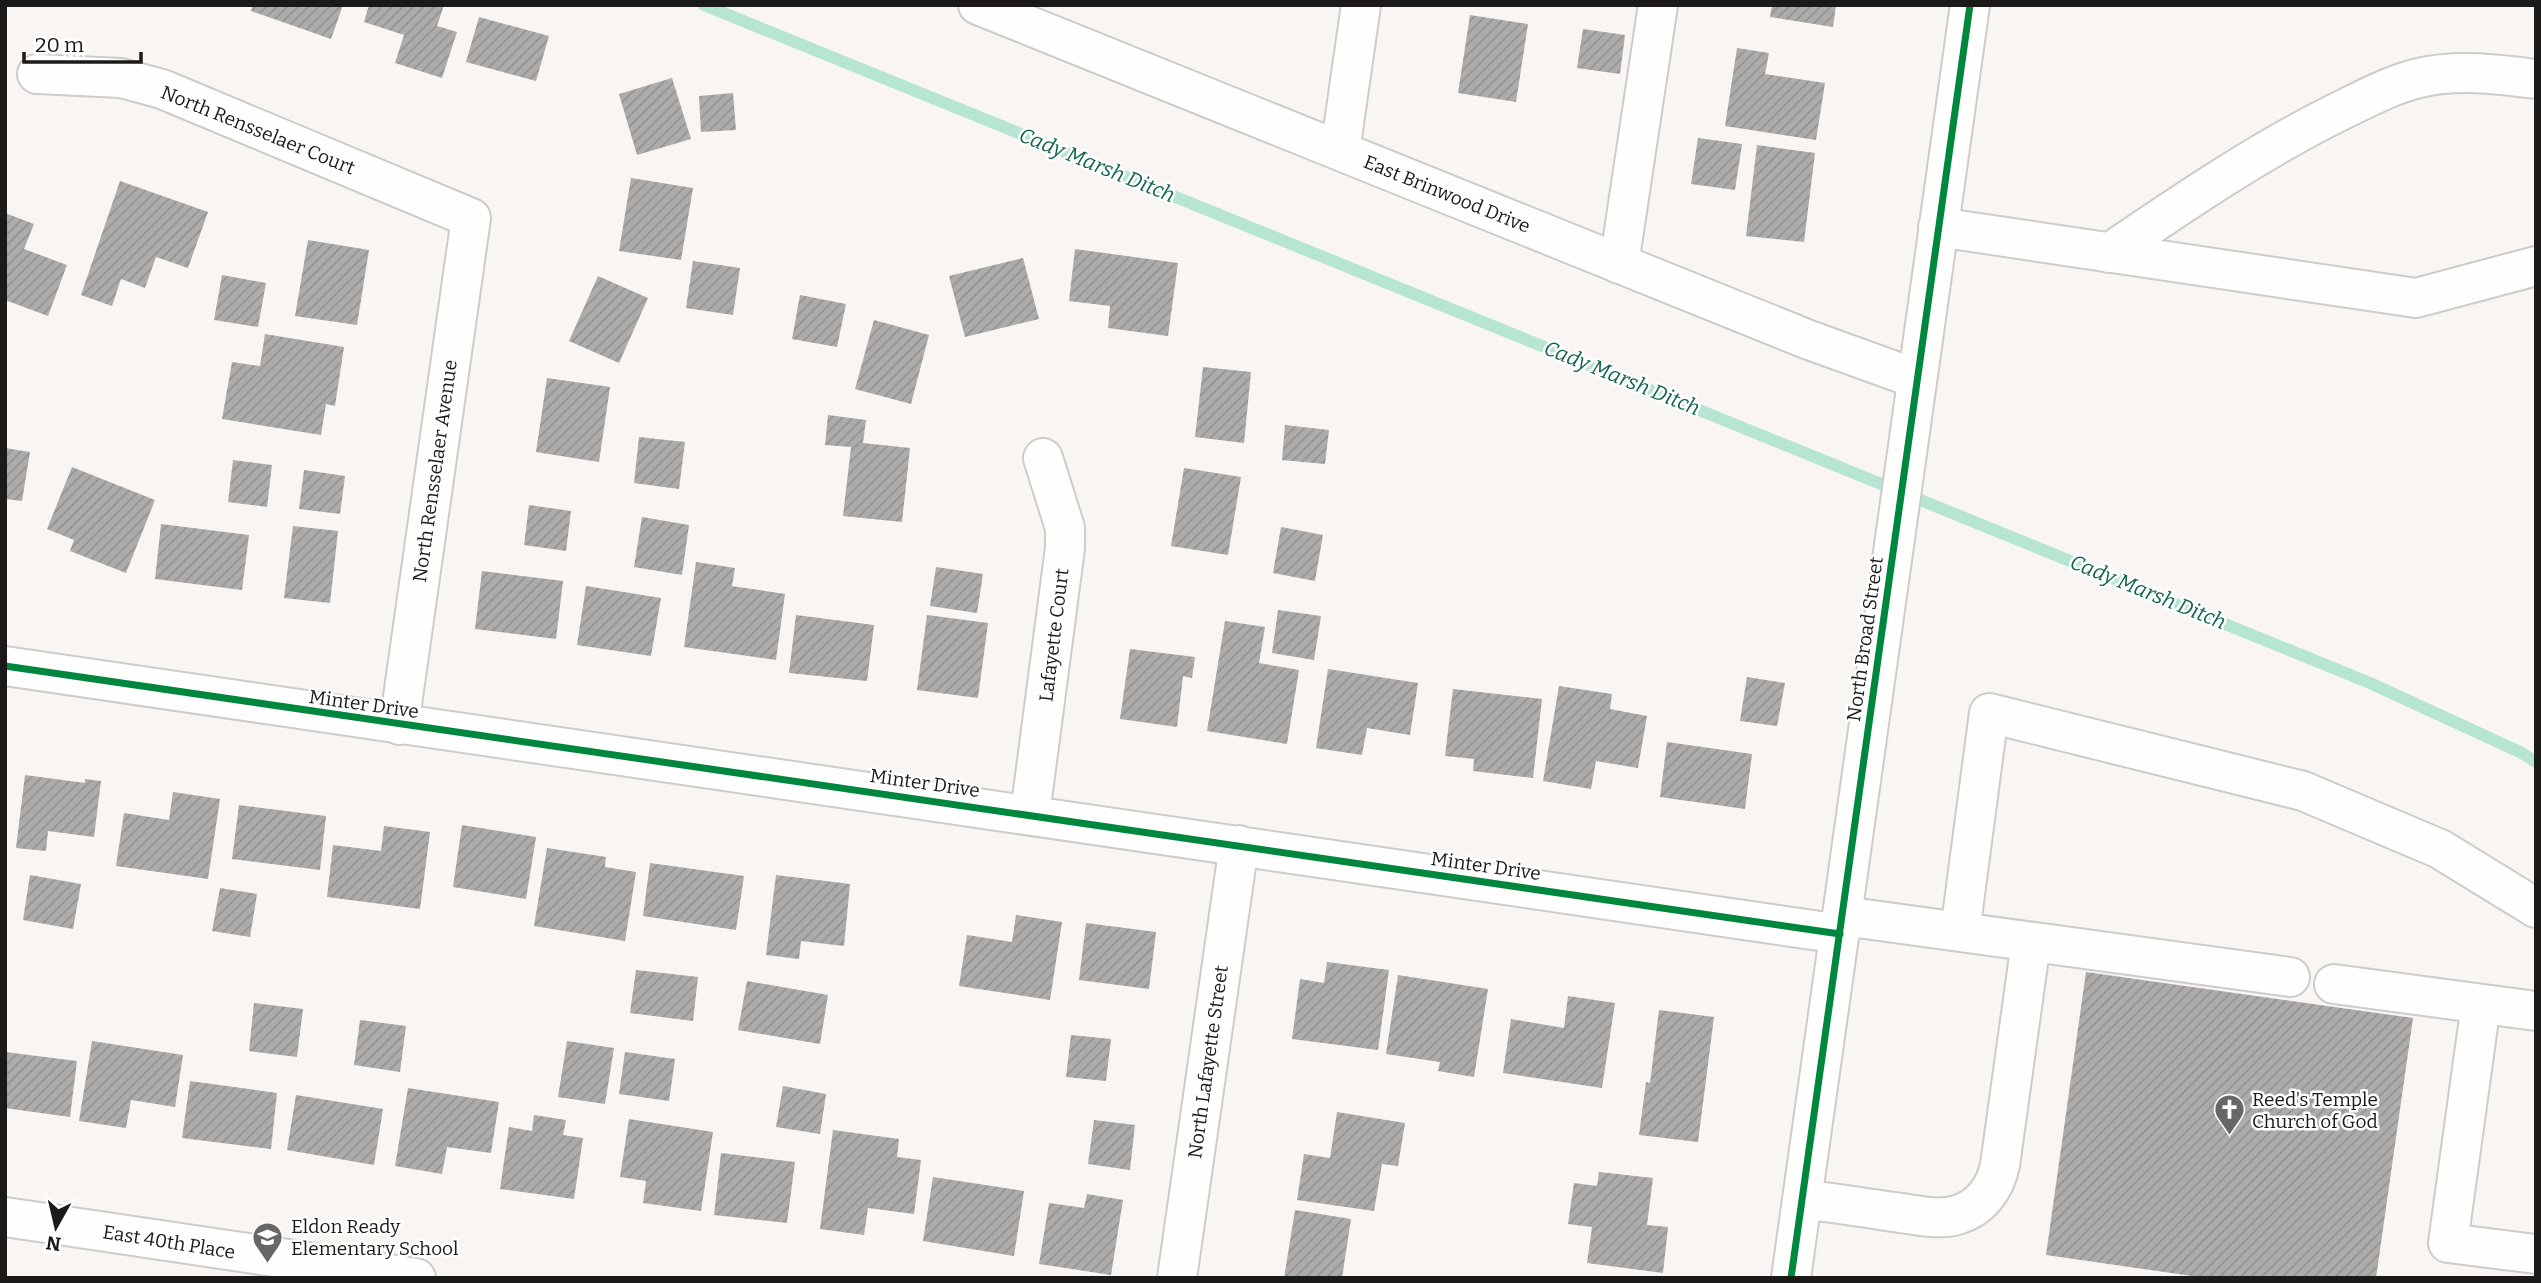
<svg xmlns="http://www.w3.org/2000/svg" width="2541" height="1283" viewBox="0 0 2541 1283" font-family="Bitter,serif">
<defs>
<pattern id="building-hatch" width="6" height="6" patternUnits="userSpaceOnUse" patternTransform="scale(1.75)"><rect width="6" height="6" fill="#aeacaa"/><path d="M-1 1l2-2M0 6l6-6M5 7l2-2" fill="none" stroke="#959392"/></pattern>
</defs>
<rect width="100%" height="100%" fill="#f8f5f3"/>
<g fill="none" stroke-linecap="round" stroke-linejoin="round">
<!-- stream -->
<path stroke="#b6e5d2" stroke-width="12" d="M704,5L2370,683L2522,753L2536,762"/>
</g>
<!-- building -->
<path fill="url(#building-hatch)" d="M253,5H343L331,39L251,11Z
M369,5H444L437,26L457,32L442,78L395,63L404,35L364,22Z
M1772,5H1836L1833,27L1770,17Z
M1470,15L1528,24L1516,102L1458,93Z
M479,17L549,36L536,81L466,62Z
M1583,29L1625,35L1620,74L1577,68Z
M1737,48L1769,53L1765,74L1825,83L1816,140L1725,126Z
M672,78L691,139L637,155L619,94Z
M733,93L736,130L701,132L699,96Z
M1698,138L1742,144L1735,190L1691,184Z
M1757,145L1815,153L1804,242L1746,236Z
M631,178L693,188L681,260L619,251Z
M120,181L208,212L188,268L156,257L145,288L121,279L112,306L81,295Z
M5,213L34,224L24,249L67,265L48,316L5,300Z
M308,240L369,250L357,325L295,316Z
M1075,249L1178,263L1168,336L1108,328L1110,306L1069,301Z
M1023,258L1039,319L965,337L949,276Z
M693,261L740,268L733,315L686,308Z
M222,275L266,283L258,327L214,320Z
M598,276L648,298L619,363L569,341Z
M800,295L846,304L837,347L792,339Z
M874,320L929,335L911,404L855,389Z
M265,334L344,347L335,406L326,404L321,435L222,419L232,362L260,366Z
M1203,367L1251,372L1244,443L1195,437Z
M547,378L610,387L599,462L536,452Z
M828,415L866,420L863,443L910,448L902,522L843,516L851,447L825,445Z
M1285,425L1329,430L1325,464L1282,460Z
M639,437L685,442L679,489L634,483Z
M5,448L30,452L22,501L5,499Z
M233,460L272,465L267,507L228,502Z
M72,467L155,500L126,573L70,551L74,540L47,529Z
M1184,468L1241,477L1228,555L1171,546Z
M304,470L345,476L340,514L299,509Z
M529,505L571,511L566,551L524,545Z
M642,517L689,525L682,575L634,567Z
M161,524L249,535L242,590L155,579Z
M293,526L338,531L330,603L284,598Z
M1281,527L1323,535L1315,581L1273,573Z
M696,562L735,568L732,586L785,594L776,660L684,647Z
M936,567L983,574L977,613L930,606Z
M482,571L563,581L556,639L475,629Z
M586,586L661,598L651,656L577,645Z
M1278,610L1321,616L1314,660L1272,653Z
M796,615L874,625L867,681L789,673Z
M927,615L988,623L978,698L917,690Z
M1225,621L1265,627L1259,663L1299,670L1287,744L1207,731Z
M1130,649L1195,657L1192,678L1183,676L1177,727L1120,719Z
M1328,669L1418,683L1410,735L1367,728L1362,755L1316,748Z
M1747,677L1785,683L1777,726L1740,721Z
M1559,686L1612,694L1610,709L1647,716L1638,768L1596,761L1591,789L1543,781Z
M1453,689L1542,699L1533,778L1473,771L1474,759L1445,756Z
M1667,742L1752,754L1745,809L1660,797Z
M25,775L85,783V779L101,781L94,837L48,831L46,851L16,848Z
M173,792L220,799L208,879L116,866L124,813L169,820Z
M239,805L326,816L320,870L232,859Z
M462,825L536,837L526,899L453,887Z
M384,826L430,832L420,909L327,897L333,845L381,851Z
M547,848L606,857L605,867L636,872L625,941L534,926Z
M650,863L744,876L736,930L643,916Z
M30,875L81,884L73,929L23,920Z
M776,875L850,884L844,946L801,941L799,959L766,955Z
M220,888L257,894L250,937L212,931Z
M1016,915L1062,922L1050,1000L959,986L967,935L1012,942Z
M1086,923L1156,932L1149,989L1079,980Z
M1327,962L1389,970L1378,1050L1292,1039L1300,979L1324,983Z
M636,970L698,977L693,1021L630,1013Z
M2086,972L2413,1018L2376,1278H2206L2046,1255Z
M1398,975L1488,989L1474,1077L1438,1071L1440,1062L1386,1054Z
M747,981L828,995L820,1044L738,1030Z
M1568,996L1615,1003L1602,1088L1503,1073L1511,1019L1564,1028Z
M254,1003L303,1009L297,1057L249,1051Z
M1659,1010L1714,1017L1698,1142L1639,1135L1646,1082L1650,1083Z
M360,1020L406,1026L400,1072L354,1065Z
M1071,1035L1111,1039L1106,1081L1066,1077Z
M92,1041L183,1055L175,1107L131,1100L126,1128L79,1121Z
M567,1041L614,1048L605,1104L558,1097Z
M5,1052L77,1061L70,1117L5,1108Z
M625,1052L675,1059L669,1101L619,1094Z
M190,1081L277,1093L271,1149L182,1138Z
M783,1086L826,1094L820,1134L776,1127Z
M408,1088L499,1102L491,1153L447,1147L442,1174L395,1166Z
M296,1095L383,1109L374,1165L287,1150Z
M1337,1112L1405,1123L1398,1166L1382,1164L1374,1211L1297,1200L1304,1154L1330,1158Z
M534,1115L566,1120L563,1135L583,1138L574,1199L500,1189L509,1127L532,1131Z
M629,1119L713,1132L701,1211L643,1203L646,1181L620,1177Z
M1094,1120L1135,1125L1130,1170L1088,1164Z
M833,1130L899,1139L897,1157L921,1160L914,1214L868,1208L864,1235L820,1229Z
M721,1153L795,1162L787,1223L714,1215Z
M1599,1172L1653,1178L1647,1225L1668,1227L1663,1273L1587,1263L1592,1227L1568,1224L1574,1183L1597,1186Z
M933,1177L1024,1191L1014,1256L923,1241Z
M1087,1194L1123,1200L1111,1275L1039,1264L1049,1203L1084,1208Z
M1295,1210L1351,1219L1342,1278H1284Z"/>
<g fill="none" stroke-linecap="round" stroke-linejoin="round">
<defs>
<path id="minor" d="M978,5L1809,340L1917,379
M37,74L121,78L162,89L471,218L399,725
M1340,151L1361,5
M1938,227L2416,298L2536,266
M2109,253C2183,203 2256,153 2336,113C2363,100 2390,85 2419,78C2457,69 2497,74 2536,79
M1619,264L1658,5
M5,666L1840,934
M1030,814L1065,548V528L1043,458
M1843,916L2290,977
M1960,932L1989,713L2303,791L2440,849L2536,908
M2334,984L2536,1011
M2481,1004L2448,1243L2536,1254
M1802,1199C1832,1203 1862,1207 1893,1212C1913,1214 1937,1221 1957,1215C1981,1208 1995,1188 2000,1165L2031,942
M5,1217L416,1278
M1177,1278L1239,845
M1791,1278L1970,5"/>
</defs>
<!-- minor casing -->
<use href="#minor" stroke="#cecccb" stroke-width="42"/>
<!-- minor -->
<use href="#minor" stroke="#fefefd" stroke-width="38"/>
<defs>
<path id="cycleway" d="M5,666L1840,934
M1791,1278L1970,5"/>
</defs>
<!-- cycleway casing -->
<use href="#cycleway" stroke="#fff" stroke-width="11"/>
<!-- cycleway -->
<use href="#cycleway" stroke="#00873e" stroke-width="7"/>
</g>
<!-- icons -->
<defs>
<symbol id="church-pin" viewBox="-11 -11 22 30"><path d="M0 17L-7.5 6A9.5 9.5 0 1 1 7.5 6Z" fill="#696765" stroke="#fff"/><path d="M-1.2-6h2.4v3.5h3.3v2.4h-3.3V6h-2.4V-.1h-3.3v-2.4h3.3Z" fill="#fff"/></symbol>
<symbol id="school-pin" viewBox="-11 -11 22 30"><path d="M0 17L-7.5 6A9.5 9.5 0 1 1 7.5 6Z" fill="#696765" stroke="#fff"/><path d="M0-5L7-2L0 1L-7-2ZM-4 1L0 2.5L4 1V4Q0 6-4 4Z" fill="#fff"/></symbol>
</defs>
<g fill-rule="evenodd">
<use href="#church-pin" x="2212" y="1092" width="35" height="47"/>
<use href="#school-pin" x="250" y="1220" width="35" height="47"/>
</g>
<g text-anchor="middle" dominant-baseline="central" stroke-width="5" stroke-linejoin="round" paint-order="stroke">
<!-- street labels -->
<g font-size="19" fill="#1c1a19" stroke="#fff">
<text transform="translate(258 130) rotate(22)">North Rensselaer Court</text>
<text transform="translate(1447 194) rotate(22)">East Brinwood Drive</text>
<text transform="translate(435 471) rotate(-82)">North Rensselaer Avenue</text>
<text transform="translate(1054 635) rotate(-83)">Lafayette Court</text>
<text transform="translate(1865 639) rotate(-82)">North Broad Street</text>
<text transform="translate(364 704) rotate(8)">Minter Drive</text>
<text transform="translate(925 783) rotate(8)">Minter Drive</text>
<text transform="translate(1486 866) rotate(8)">Minter Drive</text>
<text transform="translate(1208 1062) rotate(-82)">North Lafayette Street</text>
<text transform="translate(169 1242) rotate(9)">East 40th Place</text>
</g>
<!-- poi labels -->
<g font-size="19" fill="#1c1a19" stroke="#fff" text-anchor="start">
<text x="2252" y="1099">Reed's Temple<tspan x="2252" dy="22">Church of God</tspan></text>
<text x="291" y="1226">Eldon Ready<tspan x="291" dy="22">Elementary School</tspan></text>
</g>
<!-- water labels -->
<g font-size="21" font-style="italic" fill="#0f654c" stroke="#fff">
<text transform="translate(1097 165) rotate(22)">Cady Marsh Ditch</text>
<text transform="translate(1622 378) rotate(22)">Cady Marsh Ditch</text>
<text transform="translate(2148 592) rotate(22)">Cady Marsh Ditch</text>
</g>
</g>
<!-- border -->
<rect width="2541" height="1283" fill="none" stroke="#1c1a19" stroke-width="14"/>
<!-- north arrow -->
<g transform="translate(56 1227) rotate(188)" stroke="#ffffff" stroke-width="5" paint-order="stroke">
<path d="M0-5L12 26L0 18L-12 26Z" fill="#1c1a19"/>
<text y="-10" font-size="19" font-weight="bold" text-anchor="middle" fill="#1c1a19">N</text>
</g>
<!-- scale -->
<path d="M24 52v10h117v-10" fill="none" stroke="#1c1a19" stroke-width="3.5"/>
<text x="35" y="52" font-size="21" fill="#1c1a19" stroke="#ffffff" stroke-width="5" paint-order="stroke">20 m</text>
</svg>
